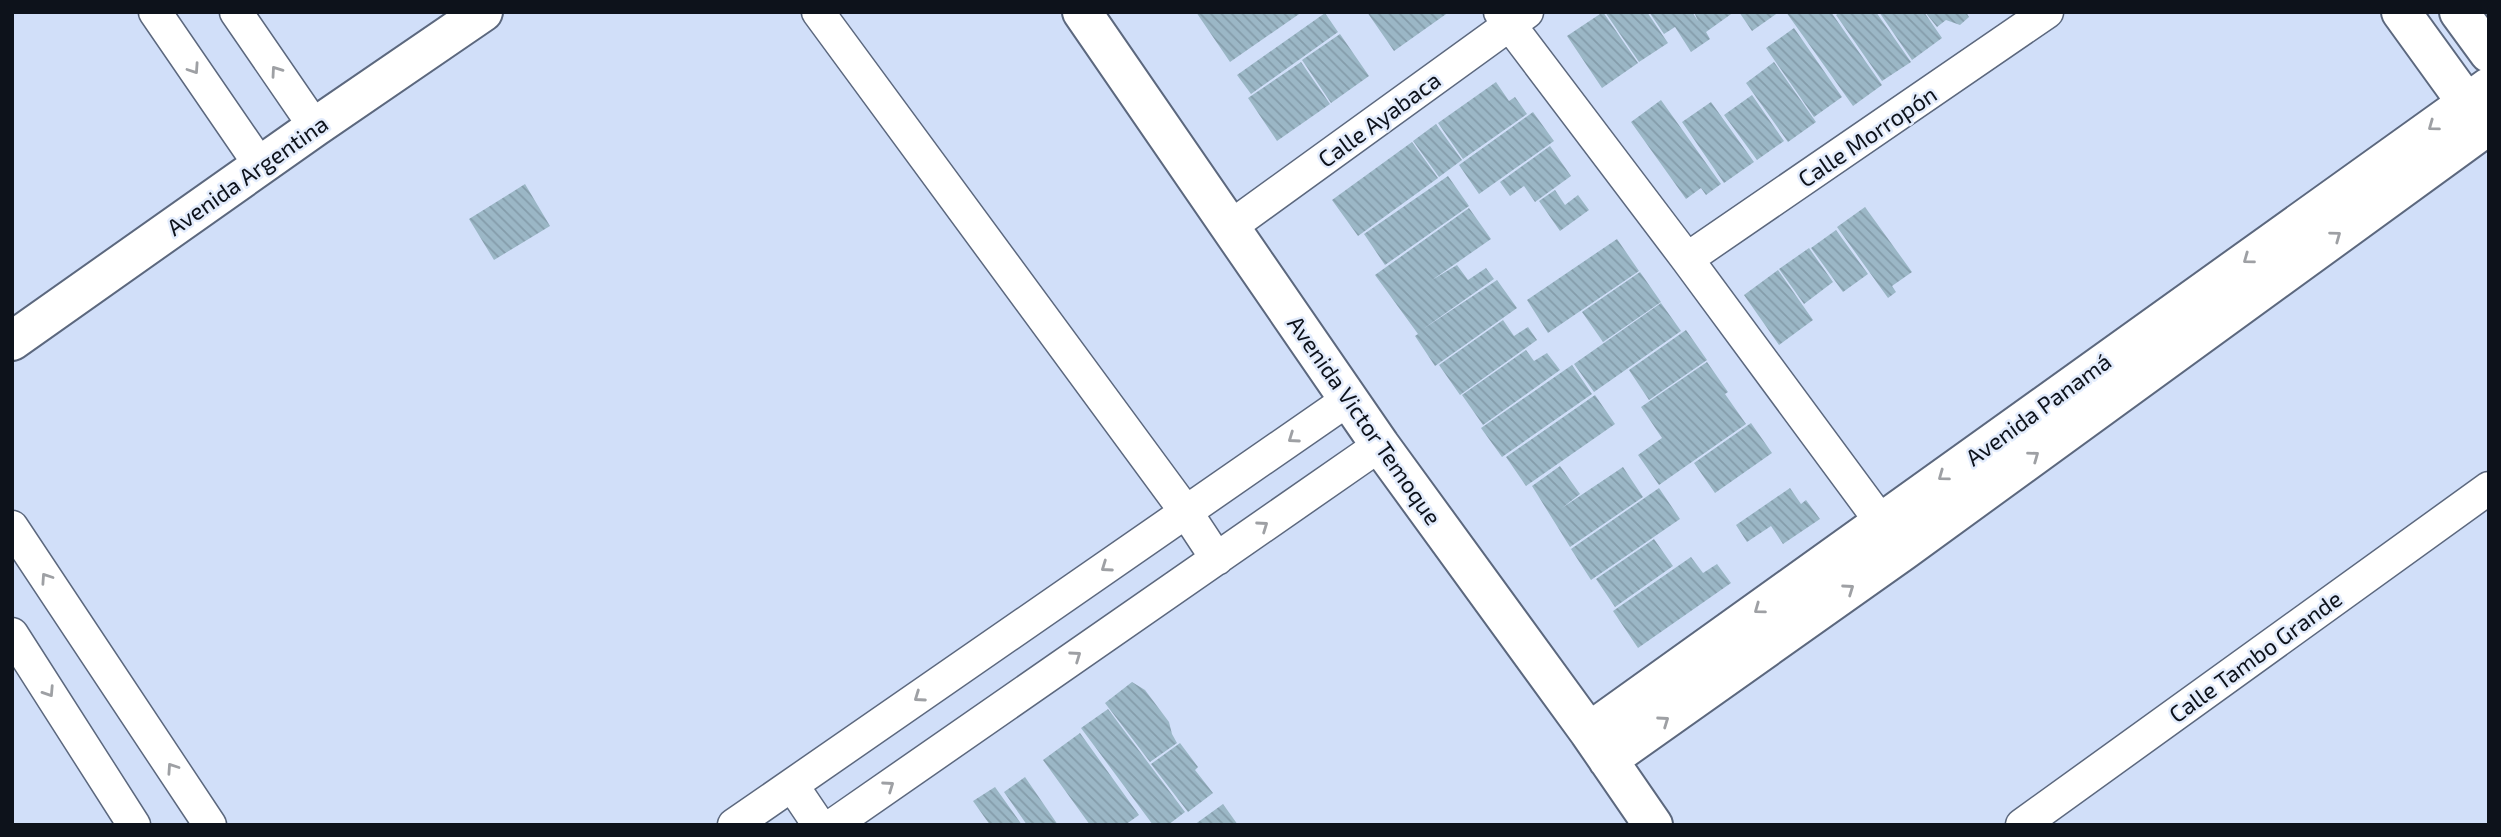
<svg xmlns="http://www.w3.org/2000/svg" width="2501" height="837" viewBox="0 0 2501 837" font-family="'Exo 2',sans-serif">
<defs>
<pattern id="building-back-hatch" width="6" height="6" patternUnits="userSpaceOnUse" patternTransform="scale(1.75)"><rect width="6" height="6" fill="#9bb7c6"/><path d="M-1 5l2 2M0 0l6 6M5-1l2 2" fill="none" stroke="#849caa"/></pattern>
</defs>
<rect width="100%" height="100%" fill="#d1dff9"/>
<!-- building -->
<path fill="url(#building-back-hatch)" d="M1196,12H1302L1230,62Z
M1367,12H1449L1394,51Z
M1603,12L1638,63L1602,88L1567,36Z
M1605,12H1647L1668,43L1639,62Z
M1649,12H1692L1698,21L1694,12H1734L1706,32L1710,39L1691,52L1675,27L1664,34Z
M1739,12H1779L1752,31Z
M1786,12H1831L1882,85L1853,106Z
M1840,12H1876L1911,62L1882,81L1836,15Z
M1879,12H1924L1942,38L1912,60Z
M1925,12H1966L1969,17L1960,25L1946,20L1937,27Z
M1325,13L1338,32L1251,94L1237,75Z
M1794,28L1842,97L1814,117L1766,48Z
M1340,34L1369,76L1331,103L1302,60Z
M1301,62L1330,104L1277,141L1248,98Z
M1774,62L1816,122L1788,142L1746,83Z
M1496,82L1509,101L1515,97L1527,114L1463,159L1438,123Z
M1752,95L1784,141L1757,160L1724,115Z
M1661,100L1721,184L1706,195L1701,188L1686,199L1631,122Z
M1711,102L1754,162L1724,183L1682,122Z
M1533,112L1554,141L1479,194L1459,165Z
M1436,124L1462,160L1439,177L1413,141Z
M1412,142L1438,178L1358,236L1332,200Z
M1550,146L1571,176L1535,202L1524,186L1510,196L1500,182Z
M1448,176L1469,206L1385,265L1364,234Z
M525,184L550,226L494,260L469,219Z
M1555,190L1565,205L1578,195L1589,210L1560,231L1539,201Z
M1865,207L1912,272L1892,286L1896,292L1888,298L1837,227Z
M1469,208L1491,239L1432,280L1457,265L1468,280L1486,268L1494,279L1423,329L1497,280L1517,308L1435,366L1415,336L1418,334L1375,275Z
M1836,230L1868,274L1843,292L1811,248Z
M1617,239L1639,271L1548,333L1527,300Z
M1809,248L1833,282L1804,304L1779,269Z
M1778,270L1813,320L1779,345L1744,295Z
M1640,272L1661,302L1603,342L1582,312Z
M1661,303L1681,331L1594,392L1574,364Z
M1503,320L1514,336L1528,327L1537,340L1460,395L1439,365Z
M1686,330L1707,360L1649,400L1629,370Z
M1526,350L1534,361L1547,353L1560,370L1483,425L1462,395Z
M1707,362L1728,392L1725,394L1746,424L1659,485L1638,455L1662,438L1641,407Z
M1572,365L1592,394L1502,457L1481,428Z
M1595,395L1615,424L1526,486L1506,457Z
M1751,423L1772,453L1715,493L1694,463Z
M1560,466L1580,494L1562,508L1623,467L1643,497L1570,547L1532,486Z
M1659,488L1680,519L1591,580L1571,549Z
M1790,488L1801,504L1806,500L1820,519L1783,544L1771,526L1747,542L1736,525Z
M1654,539L1673,566L1615,607L1596,579Z
M1691,557L1703,573L1717,564L1731,583L1638,648L1613,611Z
M1132,682L1145,690L1169,722L1172,734L1177,743L1150,762L1105,703Z
M1108,709L1185,812L1168,825H1153L1081,728Z
M1080,733L1139,815L1125,825H1090L1043,760Z
M1180,743L1198,767L1195,770L1213,793L1188,812L1151,764Z
M1025,777L1058,825H1027L1004,792Z
M995,787L1022,825H990L973,801Z
M1223,804L1238,825H1194Z"/>
<g fill="none" stroke-linecap="round" stroke-linejoin="round">
<defs>
<path id="street" d="M155,12L260,165
M236,12L315,127
M818,12L1186,512L1217,559
M1500,12L1687,259L1896,542
M1230,227L1527,12
M1687,259L2047,12
M12,527L210,825
M12,634L134,825
M792,785L819,825
M734,825L1349,399
M833,825L1380,445
M2022,825L2489,488"/>
<path id="secondary" d="M1082,12L1380,445L1589,732L1653,825
M2401,12L2482,124
M2459,12L2489,53
M12,341L315,127L483,12
M1589,732L2489,87
M1608,760L1903,551L2489,125"/>
</defs>
<!-- street casing -->
<use href="#street" stroke="#5c687e" stroke-width="35"/>
<!-- secondary casing -->
<use href="#secondary" stroke="#5c687e" stroke-width="42"/>
<!-- street -->
<use href="#street" stroke="#fff" stroke-width="32"/>
<!-- secondary -->
<use href="#secondary" stroke="#fff" stroke-width="38"/>
</g>
<!-- one-way arrows -->
<defs><path id="oneway-chevron" d="M-2-3.5L2.5 0L-2 3.5" fill="none" stroke-width="1.6" stroke-linecap="round" stroke-linejoin="round" transform="scale(1.75)"/></defs>
<g stroke="#9ea0a4">
<use href="#oneway-chevron" transform="translate(194 69) rotate(56)"/>
<use href="#oneway-chevron" transform="translate(276 71) rotate(-125)"/>
<use href="#oneway-chevron" transform="translate(2433 126) rotate(144)"/>
<use href="#oneway-chevron" transform="translate(2336 236) rotate(-36)"/>
<use href="#oneway-chevron" transform="translate(2248 259) rotate(144)"/>
<use href="#oneway-chevron" transform="translate(1293 438) rotate(145)"/>
<use href="#oneway-chevron" transform="translate(2034 456) rotate(-36)"/>
<use href="#oneway-chevron" transform="translate(1943 476) rotate(144)"/>
<use href="#oneway-chevron" transform="translate(1263 526) rotate(-35)"/>
<use href="#oneway-chevron" transform="translate(1106 567) rotate(145)"/>
<use href="#oneway-chevron" transform="translate(46 578) rotate(-124)"/>
<use href="#oneway-chevron" transform="translate(1849 589) rotate(-35)"/>
<use href="#oneway-chevron" transform="translate(1759 609) rotate(144)"/>
<use href="#oneway-chevron" transform="translate(1076 656) rotate(-35)"/>
<use href="#oneway-chevron" transform="translate(49 692) rotate(57)"/>
<use href="#oneway-chevron" transform="translate(919 697) rotate(145)"/>
<use href="#oneway-chevron" transform="translate(1664 721) rotate(-35)"/>
<use href="#oneway-chevron" transform="translate(172 768) rotate(-124)"/>
<use href="#oneway-chevron" transform="translate(889 786) rotate(-35)"/>
</g>
<g text-anchor="middle" dominant-baseline="central" stroke-width="5" stroke-linejoin="round" paint-order="stroke">
<!-- street labels -->
<g font-size="23" fill="#0d121b" stroke="#e3ecfc">
<text transform="translate(1379 119) rotate(-36)">Calle Ayabaca</text>
<text transform="translate(1867 136) rotate(-34)">Calle Morropón</text>
<text transform="translate(247 175) rotate(-35)">Avenida Argentina</text>
<text transform="translate(2038 409) rotate(-36)">Avenida Panamá</text>
<text transform="translate(1365 420) rotate(55)">Avenida Victor Temoque</text>
<text transform="translate(2255 656) rotate(-36)">Calle Tambo Grande</text>
</g>
</g>
<!-- border -->
<rect width="2501" height="837" fill="none" stroke="#0d121b" stroke-width="28"/>
</svg>
